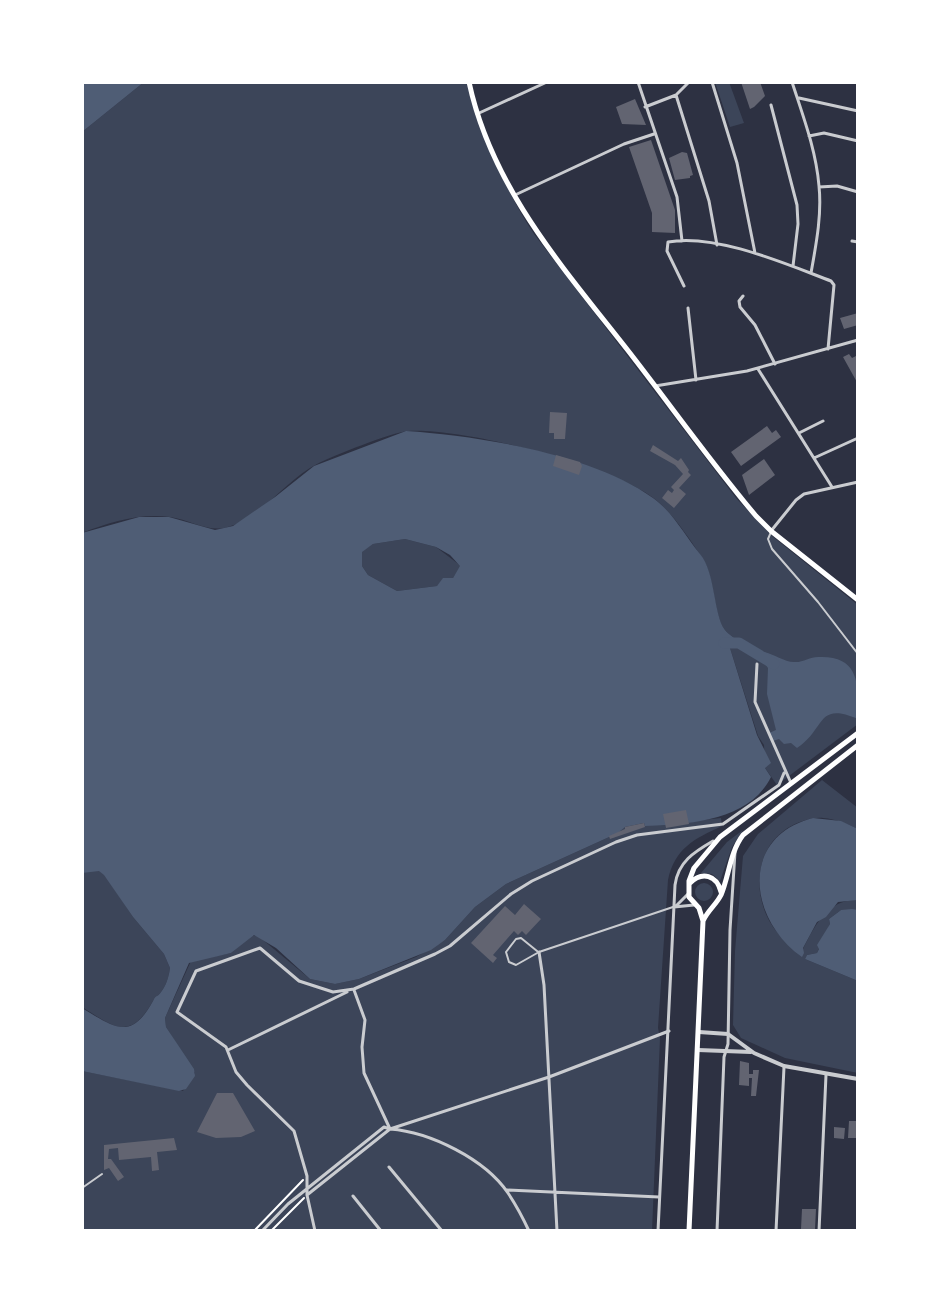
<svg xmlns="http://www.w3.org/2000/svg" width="940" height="1313" viewBox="0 0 940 1313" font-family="'Archivo Narrow',sans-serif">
<rect width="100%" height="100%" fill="#2d3142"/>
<!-- green -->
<path fill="#3c4559" d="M144,82H468C485,136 502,186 534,234L736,498L772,536L858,605V724L777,785L765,768L764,745L758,736L730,648L739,642C735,638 728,634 725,630C713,615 715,574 701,556C688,537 674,515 656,500C615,466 462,427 408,431C392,432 333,456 317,464C287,479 262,517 228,527C208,533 191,520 170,517C140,513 110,522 82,533V132Z
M715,82H729L744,123L730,127Z
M405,539L436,547L461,566L453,578L437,586L397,591L368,575L362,566V551L373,544Z
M822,780L858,808V829C847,824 836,819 823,818C813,817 802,821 793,825C753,845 750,899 777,932C783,939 794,944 803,949C815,925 828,899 858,900V910H841L829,919L830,924L817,953L807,955L805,959L858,981V1073L785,1058L741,1038L733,1025L735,951L743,856L758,834Z
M721,818L722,826C694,839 675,848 668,880L658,1028L660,1038L652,1231H82V1071L183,1091L195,1073L166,1027L165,1018L191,961L231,953L250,936L257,935L310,979L335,984L359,979L416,957L445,940L475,907L506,884L618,833L624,827L644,823L646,826Z
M743,830L732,847L720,881L712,874L701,873L727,842Z
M87,871H100L105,875L133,917L164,954L170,968C169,976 166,986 161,992C156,999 157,993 153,1001C130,1041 115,1028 82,1007V873Z
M695 892a9 9 0 1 1 18 0a9 9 0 1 1-18 0Z"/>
<!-- water -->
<path fill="#4f5d75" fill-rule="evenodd" d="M82,82H144L82,132Z
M406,431C480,436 592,454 653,498C673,512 685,536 700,554C716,573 713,614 725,630C728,634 735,638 739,642L738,645H732L730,648L757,735L771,763L765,768L771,777C749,821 689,824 645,826L644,823L625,827L618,833L506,884L475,907L445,940L431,950L359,979L335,984L310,979L276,948L254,935L231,953L189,963L165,1018L166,1027L194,1069L195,1076L186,1089L179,1091L82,1071V1008C115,1028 131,1041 153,1001C157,993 156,999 161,992C166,986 169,976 170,968L164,954L133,917L104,875L99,871L82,873V533L139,517H169L215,530L233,526L275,497L314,466ZM405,539L436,547L450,555L460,566L453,578H443L437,586L397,591L368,575L362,566V552L373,544Z
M764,652C774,654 784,662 794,662C802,663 810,657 818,657C862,655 858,688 858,719C816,701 826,729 797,748L791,743L784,744L779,739L773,741L769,733L776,730L767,694L768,668L761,658Z
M813,818L841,821L858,829V900L838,902L826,917L817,922L803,948L804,953L802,957C748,919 739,837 813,818Z
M852,909L858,910V981L805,959L807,955L817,953L819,949L817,945L830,924L829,919L841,910Z"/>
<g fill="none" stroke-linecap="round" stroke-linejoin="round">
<!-- river -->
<path stroke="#4f5d75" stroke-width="11" d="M724,643H739L774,664"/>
</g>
<!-- building -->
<path fill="#626471" d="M741,82H760L765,96L754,107L750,109Z
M635,99L646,125L622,124L616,107Z
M651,140L675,210V233L652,232V213L629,147Z
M682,152L687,153L693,175L690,176V178L675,180L669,158Z
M858,313V325L844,329L840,318Z
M849,354L852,358L858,355V384L843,357Z
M550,412L567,413L565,439H554V433H549Z
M767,426L772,433L776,430L781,437L741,466L731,452Z
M653,445L678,461L681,458L689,470L688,472L691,475L679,488L686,494L674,508L662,498L668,490L672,493L674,490L671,487L683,474L675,465L650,451Z
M556,455L580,462L582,466L579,475L553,466Z
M764,459L775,475L749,495L742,475Z
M686,810L689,824L666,828L663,814Z
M644,823L645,827L610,839L609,836L625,829V827Z
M524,904L541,919L526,935L522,931L518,935L514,931L493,955L497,958L493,963L471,943L505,906L515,915Z
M740,1061L749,1063V1074H753V1070H759L756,1096H751L752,1078H749V1086L739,1085Z
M217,1093H233L255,1131L241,1137L216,1138L197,1132Z
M849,1121H858V1138H848Z
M834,1127L845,1128L844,1139L834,1138Z
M174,1138L177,1150L157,1152L159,1170L152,1171L151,1157L119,1160L118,1148L109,1149L108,1159H111L124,1177L118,1181L109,1168L104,1170V1145Z
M802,1209H816L815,1229H801Z"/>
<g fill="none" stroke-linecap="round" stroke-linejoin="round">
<!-- path -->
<path stroke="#fff" stroke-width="2" d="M254,1231L303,1180
M271,1231L304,1198"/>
<!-- service -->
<path stroke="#caccd0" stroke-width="2" d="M771,532L768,539L772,549L818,602L858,654
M537,951L521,938L516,939L506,952L509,962L516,965L539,952L673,907
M82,1188L102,1174"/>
<!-- pedestrian -->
<path stroke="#caccd0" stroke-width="3" d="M757,664L755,702L791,783
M539,952L544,985L557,1231
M354,990L365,1020L362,1047L364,1073L390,1129
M228,1050L347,992
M389,1167L442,1231
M507,1190L659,1197
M307,1195L390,1129C430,1132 485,1159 508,1193C516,1205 523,1218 529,1231
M353,1196L381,1231
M262,1231L288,1204L384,1127L390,1129L549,1077L669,1031
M315,1231L307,1195V1176L294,1131L247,1085L236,1072L226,1047L177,1012L196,971L260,948L299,981L333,992L354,989L435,954L450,946L511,894L532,881L616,842L637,835L723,824L779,785L784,773"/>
<!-- minor -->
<path stroke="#caccd0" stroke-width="3" d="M638,82L677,197L682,241
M712,82L737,163L755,253
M792,82C803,116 816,150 819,186C822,215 816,245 811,273
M676,95L709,201L717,245
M799,98L858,111
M771,105L797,205L798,224L793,266
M645,107L676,95L689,82
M477,114L547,82
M809,136L824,133L858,141
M819,187L837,186L858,192
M515,195L624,144L654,134
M852,241L858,242
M684,286L667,251L668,242C715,233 786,264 831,281L834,285L828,349
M743,296L739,301L740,307L755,325L775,364
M688,308L696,380
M758,369L832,487
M655,386L747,371L858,340
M799,433L823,421
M814,458L858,438
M771,531L796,500L804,494L858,482
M677,905L688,894
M674,907L694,905
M658,1231L675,885C678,862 694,852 713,841
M717,1231L724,1057L728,1044L730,930L735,852
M776,1231L784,1067
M819,1231L826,1075"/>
<!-- tertiary -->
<path stroke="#caccd0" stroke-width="4" d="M699,1032L728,1034L754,1053L784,1066L858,1079
M698,1050L751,1052"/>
<!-- secondary -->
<path stroke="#fff" stroke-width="5" d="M469,82C492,190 567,272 633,357C674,410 713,465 756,516L771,531L858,600
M690,883C702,871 717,875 721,892
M703,921C708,910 716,905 721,895C729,876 730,852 743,835L858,745
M689,1231L703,921L699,908L689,897V881L694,868L720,837L858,733"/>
</g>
<!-- border -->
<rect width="940" height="1313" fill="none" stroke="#ffffff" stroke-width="168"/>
</svg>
